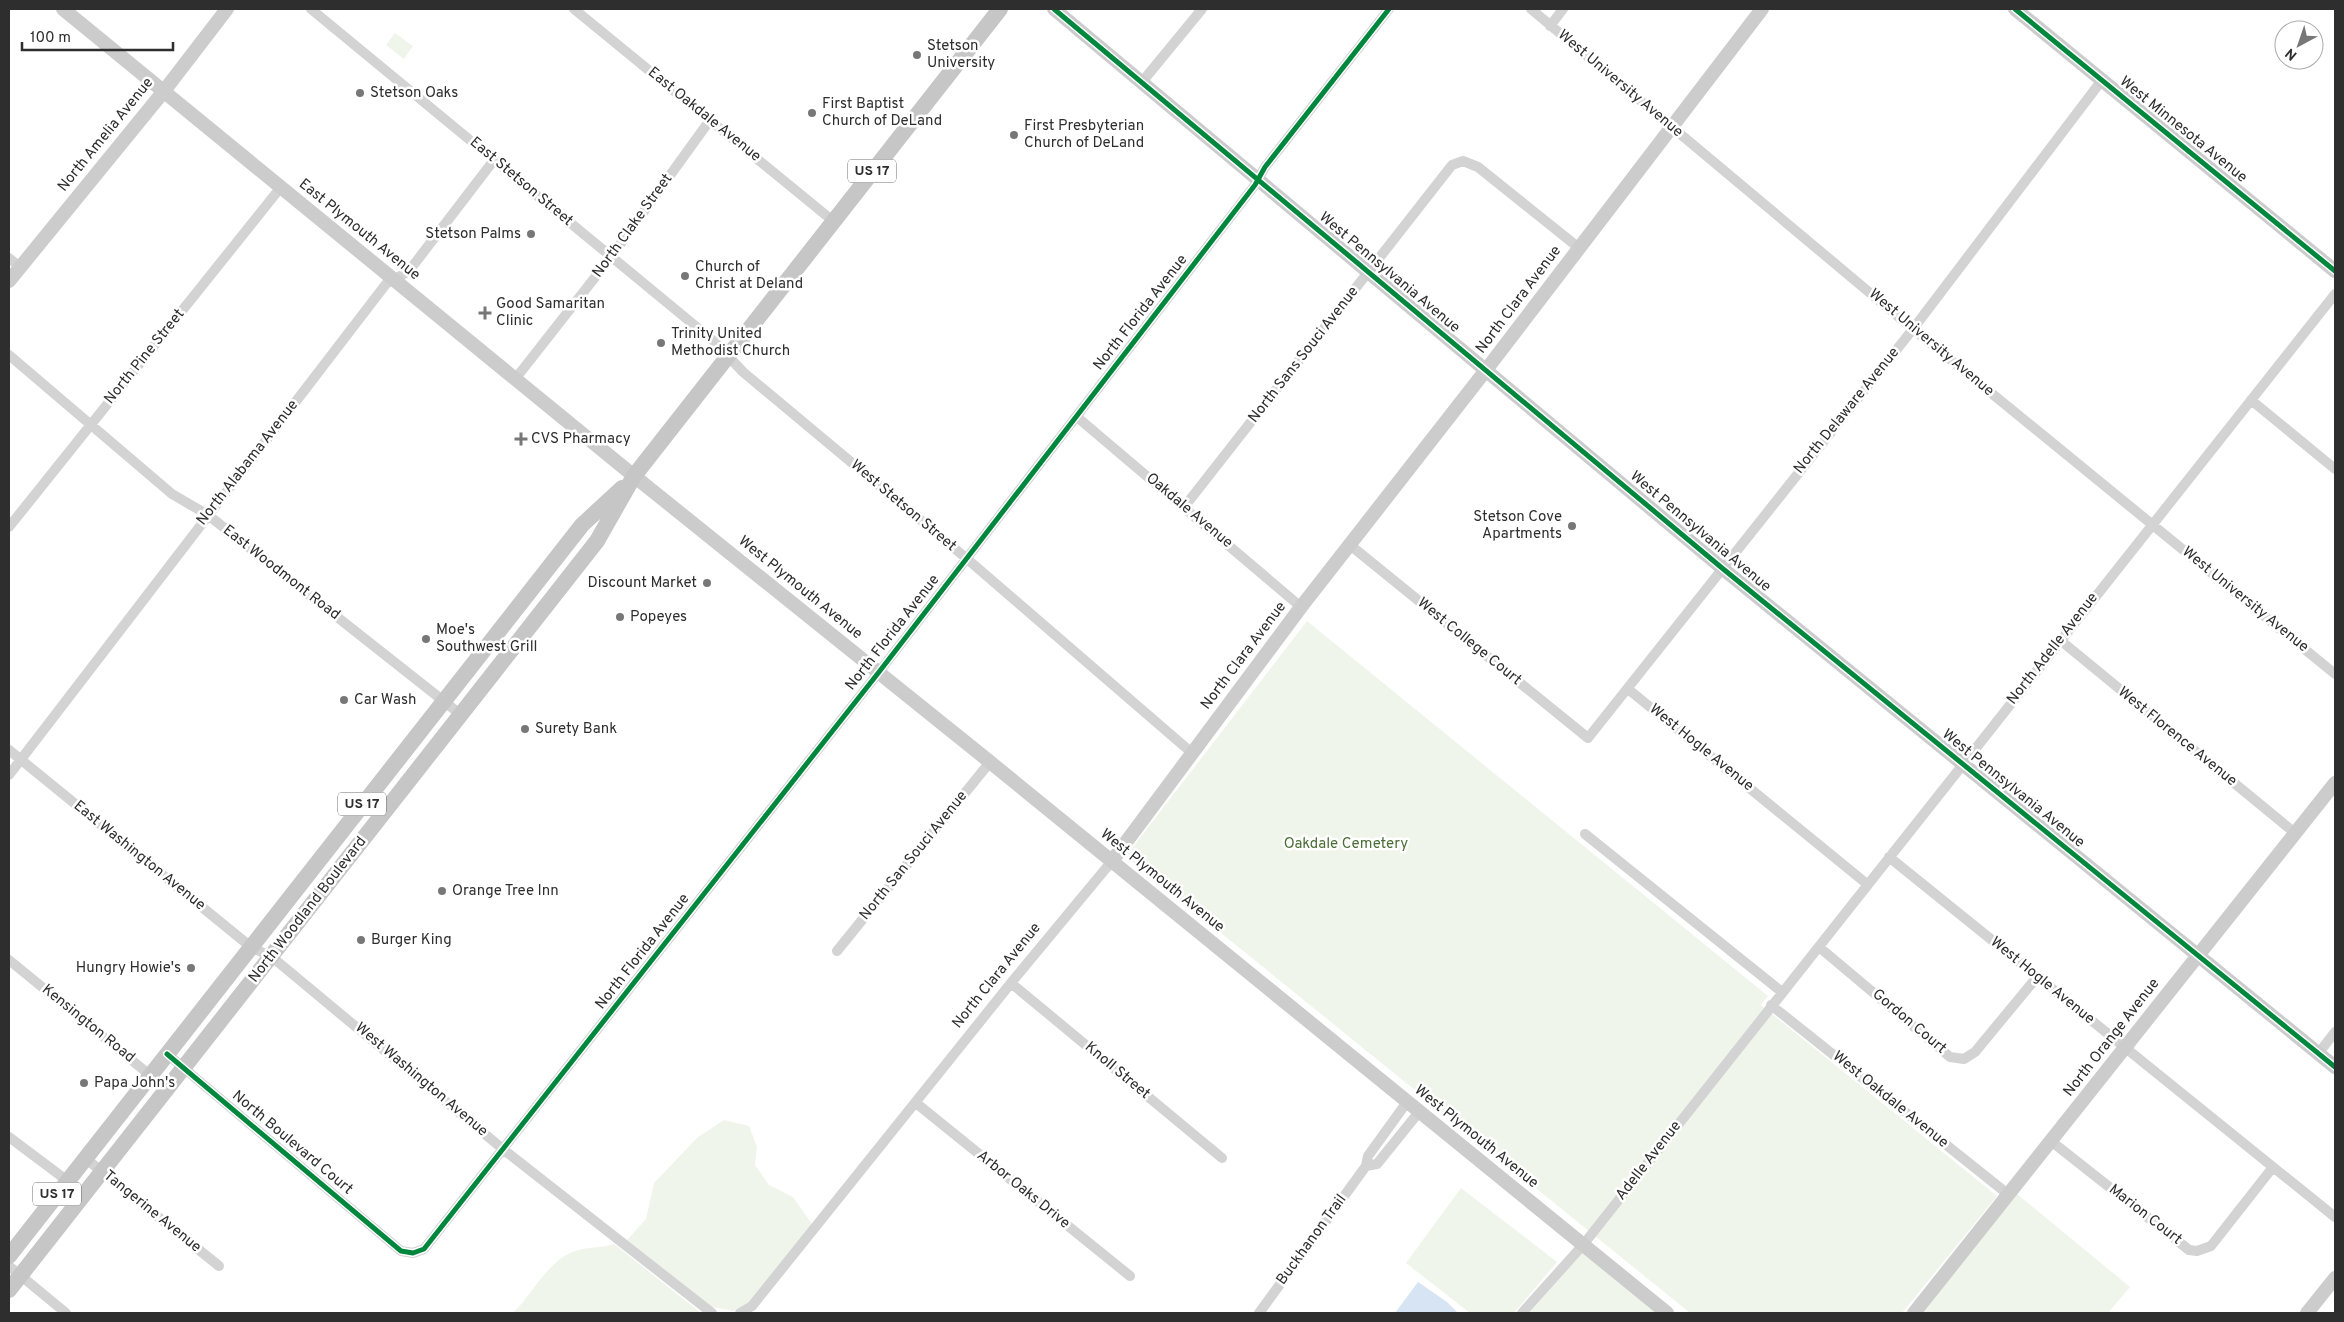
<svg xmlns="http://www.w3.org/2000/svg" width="2344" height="1322" viewBox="0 0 2344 1322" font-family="Overpass,sans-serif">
<rect width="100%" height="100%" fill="#fff"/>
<!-- green -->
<path fill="#eff5eb" d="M395,33L413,46L404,59L386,45Z
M1307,621L1768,996L1761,1005L1997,1196L1902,1313H1690L1126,856Z
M724,1120L749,1126L757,1147L755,1165L769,1185L793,1197L812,1224L749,1302L734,1311L712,1307L627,1240L646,1219L654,1183L698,1137Z
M1461,1188L1557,1262L1514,1313H1470L1406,1263Z
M2017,1194L2130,1287L2108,1313H1921Z
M614,1244L701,1313H513C533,1294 547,1261 575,1251C587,1247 601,1248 614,1244Z
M1583,1252L1658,1313H1529Z"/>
<!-- water -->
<path fill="#d6e4f4" d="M1418,1282L1447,1302L1458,1313H1395Z"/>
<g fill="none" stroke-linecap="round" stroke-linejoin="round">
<!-- street -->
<path stroke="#d3d3d3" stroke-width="10" d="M311,9L716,343L743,372L966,558L1192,753
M574,9L833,221
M1531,9L1913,329L2335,674
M1550,26L1563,9
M1142,82L1202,9
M9,258L20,267
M9,355L172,494L208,515L460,714
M516,378L611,257L710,120
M2251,400L2335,469
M1077,417L1301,607
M1185,506L1452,165L1463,161L1478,167L1579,248
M9,527L281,187
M1350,545L1588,738L1913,329L2102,80
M2060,640L2295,833
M1628,689L1867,884
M9,750L251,947L272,957L504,1150L712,1313
M9,775L386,284L409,271L494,160
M1585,834L1782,992
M1889,857L2335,1217
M1819,947L1950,1057L1964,1059L1975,1052L2037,977
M837,951L990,762
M9,960L167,1089
M1011,983L1222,1158
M1771,1005L2009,1195
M167,1054L401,1251L413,1253L424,1249L879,672L1255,185L1265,167L1389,9
M2318,1054L2335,1032
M916,1103L1130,1276
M9,1137L85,1194
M2051,1141L2189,1250L2197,1251L2211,1246L2273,1167
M85,1158L219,1266
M1366,1166L1377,1164L1419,1112
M9,1266L66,1313
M740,1313L752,1306L1011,983L1112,861
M1259,1313L1366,1166L1368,1156L1407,1102
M1522,1313L1583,1245L2335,294"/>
<!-- secondary -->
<path stroke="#ccc" stroke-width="14" d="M63,9L634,476L990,762L1667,1313
M1054,9L1722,568L2335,1067
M2015,9L2335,271
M9,281L164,91L227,9
M1112,861L1301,607L1486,370L1762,9
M1914,1313L2335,783
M2307,1313L2335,1278"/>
<!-- primary -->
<path stroke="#c6c6c6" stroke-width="16" d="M9,1256L582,525L622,488
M9,1290L597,541L634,476L1000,9"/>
<defs>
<path id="cycleway" d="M1054,9L1722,568L2335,1067
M2015,9L2335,271
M167,1054L401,1251L413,1253L424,1249L879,672L1255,185L1265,167L1389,9"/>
</defs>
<!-- cycleway casing -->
<use href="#cycleway" stroke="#fff" stroke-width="8"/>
<!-- cycleway -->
<use href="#cycleway" stroke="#00873e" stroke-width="5"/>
</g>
<!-- markers -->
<g fill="#777" stroke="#fff" stroke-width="2">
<circle cx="917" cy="55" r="5"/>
<circle cx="360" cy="93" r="5"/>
<circle cx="812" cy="113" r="5"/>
<circle cx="1014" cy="135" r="5"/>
<circle cx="531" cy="234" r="5"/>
<circle cx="685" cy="276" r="5"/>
<path d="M482.5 305.5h5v5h5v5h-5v5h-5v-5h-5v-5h5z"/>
<circle cx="661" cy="343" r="5"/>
<path d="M518.5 431.5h5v5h5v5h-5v5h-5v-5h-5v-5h5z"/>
<circle cx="1572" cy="526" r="5"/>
<circle cx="707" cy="583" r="5"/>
<circle cx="620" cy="617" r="5"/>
<circle cx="426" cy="639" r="5"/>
<circle cx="344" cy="700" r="5"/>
<circle cx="525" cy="729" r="5"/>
<circle cx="442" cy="891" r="5"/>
<circle cx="361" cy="940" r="5"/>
<circle cx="191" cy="968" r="5"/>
<circle cx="84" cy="1083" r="5"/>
</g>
<g text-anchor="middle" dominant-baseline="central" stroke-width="5" stroke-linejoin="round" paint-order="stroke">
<!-- shield labels -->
<g fill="#fff" stroke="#6d6d6d" stroke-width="1">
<rect x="848" y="159.5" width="48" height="23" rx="4"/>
<rect x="338" y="792.5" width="48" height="23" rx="4"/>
<rect x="33" y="1182.5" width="48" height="23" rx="4"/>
</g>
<g font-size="14" font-weight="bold" fill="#2e2e2e">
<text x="872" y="171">US 17</text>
<text x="362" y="804">US 17</text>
<text x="57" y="1194">US 17</text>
</g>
<!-- poi labels -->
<g font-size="15" fill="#2e2e2e" stroke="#fff" text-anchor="start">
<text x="927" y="46">Stetson<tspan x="927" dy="17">University</tspan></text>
<text x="370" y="93">Stetson Oaks</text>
<text x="822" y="104">First Baptist<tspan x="822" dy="17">Church of DeLand</tspan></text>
<text x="1024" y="126">First Presbyterian<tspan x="1024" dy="17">Church of DeLand</tspan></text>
<text x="521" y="234" text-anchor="end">Stetson Palms</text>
<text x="695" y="267">Church of<tspan x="695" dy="17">Christ at Deland</tspan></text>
<text x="496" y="304">Good Samaritan<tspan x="496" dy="17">Clinic</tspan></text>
<text x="671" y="334">Trinity United<tspan x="671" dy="17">Methodist Church</tspan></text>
<text x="531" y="439">CVS Pharmacy</text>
<text x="1562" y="517" text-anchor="end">Stetson Cove<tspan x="1562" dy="17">Apartments</tspan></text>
<text x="697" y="583" text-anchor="end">Discount Market</text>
<text x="630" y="617">Popeyes</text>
<text x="436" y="630">Moe's<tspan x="436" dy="17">Southwest Grill</tspan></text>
<text x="354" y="700">Car Wash</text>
<text x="535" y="729">Surety Bank</text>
<text x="452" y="891">Orange Tree Inn</text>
<text x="371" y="940">Burger King</text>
<text x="181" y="968" text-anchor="end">Hungry Howie's</text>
<text x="94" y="1083">Papa John's</text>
</g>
<!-- street labels -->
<g font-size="15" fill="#2e2e2e" stroke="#fff">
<text transform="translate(1620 84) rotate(40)">West University Avenue</text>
<text transform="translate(704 115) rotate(39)">East Oakdale Avenue</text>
<text transform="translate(2183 130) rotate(39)">West Minnesota Avenue</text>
<text transform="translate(106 135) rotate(-51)">North Amelia Avenue</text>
<text transform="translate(521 182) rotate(40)">East Stetson Street</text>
<text transform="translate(633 226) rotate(-54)">North Clake Street</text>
<text transform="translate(359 230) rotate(39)">East Plymouth Avenue</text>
<text transform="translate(1389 273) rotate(40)">West Pennsylvania Avenue</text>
<text transform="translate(1519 300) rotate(-53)">North Clara Avenue</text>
<text transform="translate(1141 313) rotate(-52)">North Florida Avenue</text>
<text transform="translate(1931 343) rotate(40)">West University Avenue</text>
<text transform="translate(1304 355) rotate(-52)">North Sans Souci Avenue</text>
<text transform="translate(145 357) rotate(-51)">North Pine Street</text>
<text transform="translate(1847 411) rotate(-51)">North Delaware Avenue</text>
<text transform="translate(248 463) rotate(-52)">North Alabama Avenue</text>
<text transform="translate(903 506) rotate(40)">West Stetson Street</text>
<text transform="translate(1189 511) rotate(40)">Oakdale Avenue</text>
<text transform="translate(1700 532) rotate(40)">West Pennsylvania Avenue</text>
<text transform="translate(281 573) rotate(38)">East Woodmont Road</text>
<text transform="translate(800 588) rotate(39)">West Plymouth Avenue</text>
<text transform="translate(2245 600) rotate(39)">West University Avenue</text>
<text transform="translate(893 633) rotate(-52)">North Florida Avenue</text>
<text transform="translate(1469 642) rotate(39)">West College Court</text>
<text transform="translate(2053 649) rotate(-52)">North Adelle Avenue</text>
<text transform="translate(1244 656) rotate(-53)">North Clara Avenue</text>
<text transform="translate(2177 737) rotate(39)">West Florence Avenue</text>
<text transform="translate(1701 748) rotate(39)">West Hogle Avenue</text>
<text transform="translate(2013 789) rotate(39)">West Pennsylvania Avenue</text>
<text transform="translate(139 856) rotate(39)">East Washington Avenue</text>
<text transform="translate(914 856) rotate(-51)">North San Souci Avenue</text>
<text transform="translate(1162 881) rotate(39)">West Plymouth Avenue</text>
<text transform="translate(308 910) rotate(-52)">North Woodland Boulevard</text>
<text transform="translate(643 952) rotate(-52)">North Florida Avenue</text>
<text transform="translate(997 976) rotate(-51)">North Clara Avenue</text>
<text transform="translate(2042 981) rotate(39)">West Hogle Avenue</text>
<text transform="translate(1909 1022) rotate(40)">Gordon Court</text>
<text transform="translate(88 1024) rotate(39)">Kensington Road</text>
<text transform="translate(2112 1038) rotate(-52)">North Orange Avenue</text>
<text transform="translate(1117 1071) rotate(40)">Knoll Street</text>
<text transform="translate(421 1080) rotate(40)">West Washington Avenue</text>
<text transform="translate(1890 1100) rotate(39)">West Oakdale Avenue</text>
<text transform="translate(1476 1137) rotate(39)">West Plymouth Avenue</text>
<text transform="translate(292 1143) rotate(40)">North Boulevard Court</text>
<text transform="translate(1649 1161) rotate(-52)">Adelle Avenue</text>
<text transform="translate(1023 1190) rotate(39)">Arbor Oaks Drive</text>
<text transform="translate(152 1212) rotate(39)">Tangerine Avenue</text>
<text transform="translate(2145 1215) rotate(38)">Marion Court</text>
<text transform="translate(1312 1240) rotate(-54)">Buckhanon Trail</text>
</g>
<!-- park labels -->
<g font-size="15" fill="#4a6e37" stroke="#fff">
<text x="1346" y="844">Oakdale Cemetery</text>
</g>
</g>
<!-- border -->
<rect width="2344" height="1322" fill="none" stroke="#2e2e2e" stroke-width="20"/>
<!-- north arrow -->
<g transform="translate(2299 45) rotate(220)"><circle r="24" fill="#ffffff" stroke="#ababab"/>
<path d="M0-4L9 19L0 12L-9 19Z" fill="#777777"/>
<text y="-8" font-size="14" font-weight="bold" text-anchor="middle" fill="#2e2e2e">N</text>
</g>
<!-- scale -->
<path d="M22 42v8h151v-8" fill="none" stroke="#2e2e2e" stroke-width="2.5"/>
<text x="30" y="42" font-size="15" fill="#2e2e2e" stroke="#ffffff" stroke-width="4" paint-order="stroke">100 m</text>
</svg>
